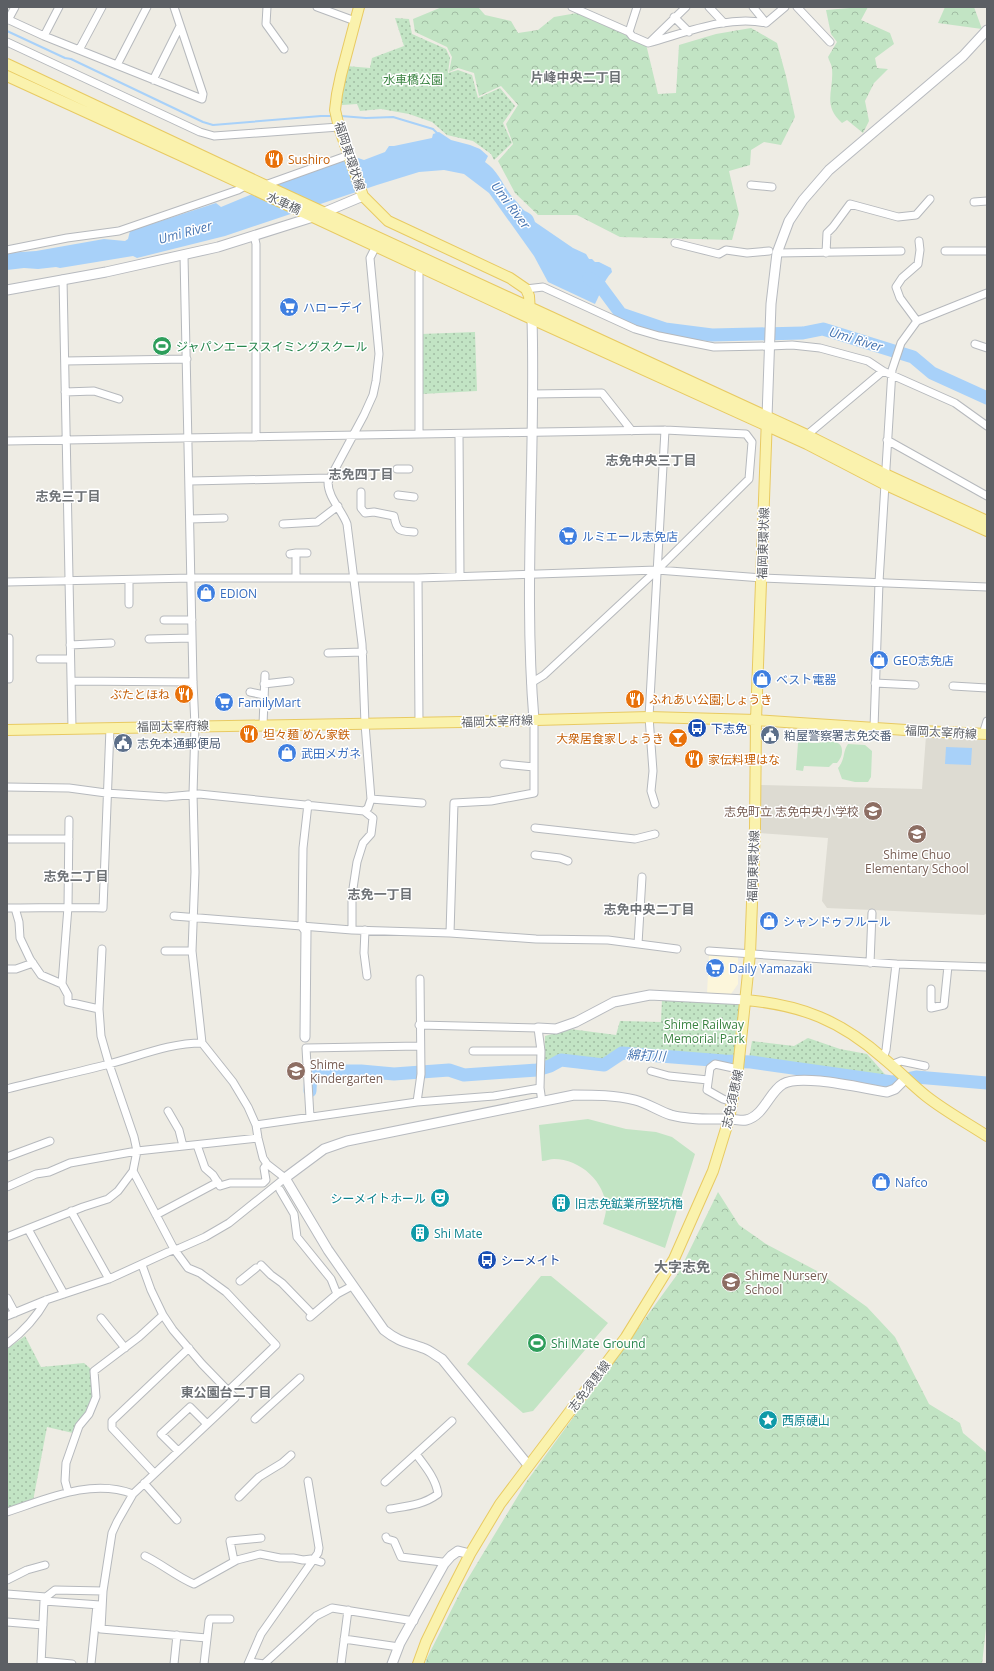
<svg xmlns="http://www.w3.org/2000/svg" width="994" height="1671" viewBox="0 0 994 1671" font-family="'Open Sans','Noto Sans JP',sans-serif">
<defs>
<pattern id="forest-crowns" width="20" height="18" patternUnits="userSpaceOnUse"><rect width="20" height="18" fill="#c2e4c4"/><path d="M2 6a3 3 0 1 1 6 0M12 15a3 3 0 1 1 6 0" fill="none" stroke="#a1bca3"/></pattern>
<pattern id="park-dots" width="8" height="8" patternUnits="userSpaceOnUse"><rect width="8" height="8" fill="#c2e4c4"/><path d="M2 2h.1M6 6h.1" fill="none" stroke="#a1bca3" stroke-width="1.8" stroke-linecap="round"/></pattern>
</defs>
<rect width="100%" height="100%" fill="#eeece4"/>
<!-- commercial -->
<path fill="#fcf6db" d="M709,955L738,957V984L731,994H707Z"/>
<!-- education -->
<path fill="#dddbd2" d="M926,736L987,737V913L984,915L827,908L822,901L828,838L760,833L759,785L922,789Z"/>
<!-- green -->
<path fill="#c2e4c4" d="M801,740C806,740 809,743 813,743C822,744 843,736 842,752C842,756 840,759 837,763H833L829,767L804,766L803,771L796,770L798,743Z
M848,744L865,745L872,751L871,777L868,782H855L842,779L838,768C846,758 842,753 848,744Z
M588,1119L626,1129L656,1132L672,1137L695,1154L665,1248L603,1224C604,1219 606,1214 606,1209C606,1182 580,1159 554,1159C550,1159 546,1161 542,1161L539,1125Z
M541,1276H551L608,1323L533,1411L523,1413L467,1364Z"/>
<!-- forest -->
<path fill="url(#forest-crowns)" d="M442,7H478L485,15L511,21L518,33L538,30L554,17L577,13L646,44L658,94L676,93L679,45L716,34L751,28L777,43L786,76L795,117L781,145L764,142L751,150L750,165L729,171L739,214L732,240L620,237L577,215H538L515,193L498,161L513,144L506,124L518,105L501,86L479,96L474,73L458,68L449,72L452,57L447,47L415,32L413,19Z
M850,7H868L861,20L890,33L894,44L875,58L877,68L888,69L874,83L865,101L869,121L863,133L847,120L842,123C822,105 834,91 832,69C832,65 829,61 828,57L837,42L831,34L826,10L850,8Z
M945,7H974L982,29L938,23Z
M718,1192L739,1225L766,1244L817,1271L867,1307L895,1337L929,1404L960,1423L963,1433L987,1453V1619L982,1664H425L427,1658L464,1585L527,1481L679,1272Z"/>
<!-- park -->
<path fill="url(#park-dots)" d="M395,18L409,19L412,34L446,49L450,58L448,73L458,70L472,75L478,98L500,88L515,106L503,123L512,143L494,160L491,154L473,141L447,135L432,122L409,114L381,109L360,111L357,104L342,105L341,91L346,66L370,68L372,58L404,46Z
M475,332L477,391L422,394L421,334Z
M662,999L740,1004L734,1065L620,1050L603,1064L557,1059L544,1067L545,1036L570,1029L616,1035L620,1021L661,1022Z
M808,1038L840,1049L867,1054L890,1080L748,1064L752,1041L794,1046Z
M25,1336L41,1367L84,1363L91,1369L94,1397L73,1433L47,1427L33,1501L7,1509V1349Z"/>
<!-- water -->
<path fill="#a8d1f9" d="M439,132L451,140L470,145L480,149L488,156L485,162C499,171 503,187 514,199C517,202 522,209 525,211C531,214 533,215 535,222L573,248L586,254L589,259H592L595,262H599L611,268L612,272C603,281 601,293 595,304L548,282L534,256L489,193L464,174L444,170L419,172L377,185L225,236L137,258L133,256L60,268L56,267L38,269L24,268L7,270V253L36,251L104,239L125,241L128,239L130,231L216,203L221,207L281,182L344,161L358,158L364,160L385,152L389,146H394L432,138L433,134Z
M946,747L972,748L971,765L945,764Z"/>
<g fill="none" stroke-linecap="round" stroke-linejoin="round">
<!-- stream -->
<path stroke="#a8d1f9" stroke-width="2" d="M7,31L65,58L71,59L203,122L213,125L321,116H332
M341,116L366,118L393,117L433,129L438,134"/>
<!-- river -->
<path stroke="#a8d1f9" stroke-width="13" d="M589,278L601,287L621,314L665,329L712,335L803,333L823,329L913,357L932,373L987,398
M310,1091L311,1071H361L394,1074L449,1070L464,1075L537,1070L550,1066L561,1060L604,1065L622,1053L724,1061L751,1062L892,1082L916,1077L987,1083"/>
<defs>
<path id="street" d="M267,7L266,24L284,49
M317,7L355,21
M572,7L629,32L632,36L648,43C685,33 727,15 766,23L785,7
M709,7L724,23
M753,7L766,23
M797,7L830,42
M674,17L689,32
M7,19L44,36L202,99L203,94L174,7
M8,20L15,7
M629,32L637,7
M44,36L59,7
M7,42L200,132L214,136L339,127
M650,42L686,7
M79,50L102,7
M117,65L147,7
M153,80L180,26
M265,185L349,155
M751,185L772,187
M974,202L987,201
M254,235L256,244V437
M675,243L719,254L726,250L747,253L769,251
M7,250L67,238L119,231L238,190L245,186
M945,251H987
M777,253L901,251
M826,253L827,233L833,227L850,204L898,217L916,215L930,199
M63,279L72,728
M526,289L543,287L635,329L659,336L714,347L770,346L792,345L820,348L868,361L883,371L955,403L987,426
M917,321L900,298L896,287L902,278L918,264L920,250L919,241
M975,344L987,348
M65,361L187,359
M65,392L94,391L119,399
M532,394L602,393L632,431
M419,434V273L421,267
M459,434L460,576
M807,435L883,371
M887,440L987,496
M7,441L665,430L746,434L752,442L749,479L657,570L544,675L531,683
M397,469H409
M190,481L330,478
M361,492V508L365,513L374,512L394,516C397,532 400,531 414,532
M398,495L414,497
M190,519L224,518
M283,524L317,522L338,506
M296,553H307
M290,554L296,553V577
M418,578L419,723
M129,580V604
M7,582L192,578H418L657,570L762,578L987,587
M164,620H192
M9,638V679
M149,639L192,638
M70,645L111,643
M328,653L363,652
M40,659H70
M71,681L193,682
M875,683L915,685
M264,684L290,681
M953,686L987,688
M250,692L264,695
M263,725L265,675
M874,728L879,582L892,370L901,343L917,321L987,293
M983,734L987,721
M504,764L534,767
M7,787L69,788L106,793L166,797L199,794L364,811L373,818L371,834L363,843L357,862L352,895V930
M371,799L422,803
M655,804L651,791L653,771L649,717L665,430
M364,811L368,808L371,799L365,724L362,644L347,524C342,510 328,498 328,482L364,415L373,395L376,381L379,354L370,258L376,246
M535,828L635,839L655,834
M7,839H69
M535,855L560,858L568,861
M7,908C39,908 71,907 103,908L110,728
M15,908L19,922L20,938L30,959L41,975L62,984L68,995V1002L99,1009
M174,916L352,930L450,933L536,939L608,940L677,949
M302,925L303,848L308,804
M365,930L364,953L367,976
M450,933L454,803L491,801L534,793V720
M638,944L642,877
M165,951H192
M709,951L896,964L987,967
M870,963L872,913
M7,969H16L33,963
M62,984L68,907L69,820
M931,989V1008L944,1005L948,966
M419,1025L538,1028L541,1051L540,1088L542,1102
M473,1051H541
M883,1058L886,1050L896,964
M891,1065L901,1061L925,1066
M651,1071L669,1076L708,1080
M7,1089C41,1080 75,1073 109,1064C140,1056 169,1043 202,1043
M417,1102L421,1074L420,979
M732,1102L723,1099L707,1090L710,1068L715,1064L738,1069
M168,1111L179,1130L183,1146
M310,1117L306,1048L420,1046
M256,1125L417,1102L494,1096L540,1088
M197,1145L205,1168L213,1175L220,1186L230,1183H263L266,1180L264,1168L267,1164
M7,1157L50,1141
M133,1171L174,1249L188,1268L200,1273L226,1292L276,1345L228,1391
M7,1187L36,1174L49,1172L70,1163L137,1151L258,1138
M280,1190L294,1214L297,1237L331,1279L337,1294
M71,1211L109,1279
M156,1215L218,1182
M28,1229L64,1294
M7,1237L83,1207L108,1199L118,1191L133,1171L137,1151L134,1137L109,1064L101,1036L99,1009L102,949
M261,1265L271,1275L282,1283L312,1314
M240,1281L256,1268
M7,1298L15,1313
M7,1316L46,1300L109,1279L168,1252L180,1248L205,1237L229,1223L285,1178L267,1164L263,1158L258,1138L256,1125L248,1107L233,1082L202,1043L192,951L195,872L193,794L195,726L193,682L184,256
M310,1317L337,1294L352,1286
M101,1318L125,1348
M7,1344C24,1331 36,1318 46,1300
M255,1419L300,1378
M178,1451L161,1434L190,1407L207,1424
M154,1473L112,1428V1421L189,1348
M385,1482L452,1421
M144,1483L177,1520
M68,1492L65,1481L66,1463L79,1426L89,1414L96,1397L94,1371L139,1337L163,1315
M239,1497L259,1477L282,1463L291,1455
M390,1509C408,1506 423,1505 438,1494C436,1479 425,1466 416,1454
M7,1512C47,1499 91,1478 133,1494
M386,1537L387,1539L394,1541L401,1557L442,1562L444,1564
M145,1556C162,1564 177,1577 194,1584L237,1560L260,1554L280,1558H293L303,1560L311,1559L321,1562
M234,1561L230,1541L261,1538
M7,1580L27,1570L45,1565
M103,1591L101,1629L207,1638
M7,1594L46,1597
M44,1601L100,1605
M7,1622L43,1625
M344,1639L399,1647
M41,1661L72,1664
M250,1662L264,1664L316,1616L332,1608L414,1621
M41,1664L44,1601L46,1597L55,1590L103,1591L112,1533L117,1522L133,1494L235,1398L202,1364L173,1330L163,1315L151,1290L142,1265
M91,1664L97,1605
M174,1664L177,1635
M204,1664L209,1621L210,1619H230
M248,1664L261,1634L318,1553L319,1548L308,1481
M341,1664L348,1610"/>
<path id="secondary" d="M7,290L106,272L218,247L313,217L363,196
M532,319C536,453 523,587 534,720
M767,417L771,304L777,253L789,221L803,200L829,170L963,56L987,30
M302,925L306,931L305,1037
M538,1028L556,1029L576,1022L614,1002L650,995L746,1000
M528,1465L442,1359C436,1356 430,1350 423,1348C406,1342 399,1342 384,1330L328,1250L285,1178L324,1149L347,1141L574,1095C595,1095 615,1095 635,1100C647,1103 659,1111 671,1115C689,1120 710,1119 728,1119C734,1119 741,1121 746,1120C764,1116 769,1092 783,1084C801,1073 865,1089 887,1092L895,1089L906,1078
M392,1664L400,1643L444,1564L451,1556L458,1551L470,1554"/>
<path id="primary" d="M359,7L341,75L337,94L335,110L339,127L363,196L388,221L510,278L526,289L529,296L530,312
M7,64L271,188L807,435L885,474L987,521
M7,76L182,156L523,315L807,444L884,484L987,531
M7,730L461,722L649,717L756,720L921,731L987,734
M746,1000C802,1005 841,1021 883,1058C898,1070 911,1084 926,1096C945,1111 967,1123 987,1136
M418,1664L426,1642L445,1603L470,1554L500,1504L626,1337L674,1259L713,1171L729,1119L738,1069L750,954L755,827L756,720L767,417"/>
</defs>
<!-- street casing -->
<use href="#street" stroke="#b6b9bd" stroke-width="9"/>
<!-- secondary casing -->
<use href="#secondary" stroke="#b7babf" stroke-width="11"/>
<!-- primary casing -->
<use href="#primary" stroke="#e8ca62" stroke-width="12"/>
<!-- street -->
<use href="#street" stroke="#fff" stroke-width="7"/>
<!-- secondary -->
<use href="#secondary" stroke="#fff" stroke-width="9"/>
<!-- primary -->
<use href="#primary" stroke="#faf2ad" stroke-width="10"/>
</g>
<!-- icons -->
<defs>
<symbol id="restaurant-disc" viewBox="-11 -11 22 22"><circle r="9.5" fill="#e8710a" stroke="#fff"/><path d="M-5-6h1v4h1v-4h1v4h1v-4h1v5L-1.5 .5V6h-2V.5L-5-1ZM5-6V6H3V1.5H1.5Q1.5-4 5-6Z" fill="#fff"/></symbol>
<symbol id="supermarket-disc" viewBox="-11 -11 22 22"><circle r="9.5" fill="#3f7fe0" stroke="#fff"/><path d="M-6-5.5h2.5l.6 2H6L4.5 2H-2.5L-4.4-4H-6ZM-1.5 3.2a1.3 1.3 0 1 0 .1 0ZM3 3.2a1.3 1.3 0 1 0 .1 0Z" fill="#fff"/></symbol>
<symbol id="stadium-disc" viewBox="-11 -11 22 22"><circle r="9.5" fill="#2e9e5b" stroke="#fff"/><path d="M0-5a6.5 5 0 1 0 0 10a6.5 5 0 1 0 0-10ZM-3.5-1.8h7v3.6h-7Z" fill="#fff"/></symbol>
<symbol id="shop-disc" viewBox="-11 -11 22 22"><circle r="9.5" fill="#3f7fe0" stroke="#fff"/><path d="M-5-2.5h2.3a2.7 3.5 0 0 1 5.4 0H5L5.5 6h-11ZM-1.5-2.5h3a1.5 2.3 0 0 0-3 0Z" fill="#fff"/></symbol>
<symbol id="bus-disc" viewBox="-11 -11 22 22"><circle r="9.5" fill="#1a4fb4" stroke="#fff"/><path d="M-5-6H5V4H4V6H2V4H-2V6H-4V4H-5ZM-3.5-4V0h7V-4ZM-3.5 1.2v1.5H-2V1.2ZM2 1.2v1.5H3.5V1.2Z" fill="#fff"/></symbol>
<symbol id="civic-disc" viewBox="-11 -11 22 22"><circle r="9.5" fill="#5c6f8a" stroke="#fff"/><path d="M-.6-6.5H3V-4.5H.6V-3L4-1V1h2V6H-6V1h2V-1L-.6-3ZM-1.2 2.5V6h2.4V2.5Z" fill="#fff"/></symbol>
<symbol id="bar-disc" viewBox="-11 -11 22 22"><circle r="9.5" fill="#e8710a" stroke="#fff"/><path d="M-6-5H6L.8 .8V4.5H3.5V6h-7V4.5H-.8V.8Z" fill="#fff"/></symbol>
<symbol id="school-disc" viewBox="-11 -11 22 22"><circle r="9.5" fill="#8d6e63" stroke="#fff"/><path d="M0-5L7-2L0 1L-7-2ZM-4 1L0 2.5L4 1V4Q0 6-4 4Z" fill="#fff"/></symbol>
<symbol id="theatre-disc" viewBox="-11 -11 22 22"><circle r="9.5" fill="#0f9aa8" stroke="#fff"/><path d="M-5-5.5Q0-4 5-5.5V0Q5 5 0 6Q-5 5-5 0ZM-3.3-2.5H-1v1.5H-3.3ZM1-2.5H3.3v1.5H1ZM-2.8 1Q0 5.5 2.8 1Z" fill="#fff"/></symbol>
<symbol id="building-disc" viewBox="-11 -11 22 22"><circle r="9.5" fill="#0f9aa8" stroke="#fff"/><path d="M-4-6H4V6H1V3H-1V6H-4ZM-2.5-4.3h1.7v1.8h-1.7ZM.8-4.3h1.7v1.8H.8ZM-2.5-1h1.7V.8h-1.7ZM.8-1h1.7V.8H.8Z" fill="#fff"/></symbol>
<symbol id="sight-disc" viewBox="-11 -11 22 22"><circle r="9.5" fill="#0f9aa8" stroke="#fff"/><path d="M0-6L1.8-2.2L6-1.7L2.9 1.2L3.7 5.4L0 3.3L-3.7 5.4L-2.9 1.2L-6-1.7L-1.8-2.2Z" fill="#fff"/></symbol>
</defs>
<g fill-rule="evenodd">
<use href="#restaurant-disc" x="263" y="148" width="22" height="22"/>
<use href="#supermarket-disc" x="278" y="296" width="22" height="22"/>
<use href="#stadium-disc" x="151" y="335" width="22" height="22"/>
<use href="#supermarket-disc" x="557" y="525" width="22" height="22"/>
<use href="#shop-disc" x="195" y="582" width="22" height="22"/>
<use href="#shop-disc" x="868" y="649" width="22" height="22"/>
<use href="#shop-disc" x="751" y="668" width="22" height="22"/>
<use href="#restaurant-disc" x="173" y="683" width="22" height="22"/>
<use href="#restaurant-disc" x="624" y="688" width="22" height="22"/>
<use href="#supermarket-disc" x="213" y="691" width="22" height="22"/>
<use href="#bus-disc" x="686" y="717" width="22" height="22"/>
<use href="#restaurant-disc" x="238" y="723" width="22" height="22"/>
<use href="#civic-disc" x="759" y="724" width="22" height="22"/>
<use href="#bar-disc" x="667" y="727" width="22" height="22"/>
<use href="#civic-disc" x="112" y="732" width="22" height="22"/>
<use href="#shop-disc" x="276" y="742" width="22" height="22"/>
<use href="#restaurant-disc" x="683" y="748" width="22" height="22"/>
<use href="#school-disc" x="862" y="800" width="22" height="22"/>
<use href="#school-disc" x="906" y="823" width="22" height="22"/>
<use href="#shop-disc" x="758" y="910" width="22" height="22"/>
<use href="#supermarket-disc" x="704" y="957" width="22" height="22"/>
<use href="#school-disc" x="285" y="1060" width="22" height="22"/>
<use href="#shop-disc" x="870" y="1171" width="22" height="22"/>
<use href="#theatre-disc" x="429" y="1187" width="22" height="22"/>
<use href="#building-disc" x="550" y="1192" width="22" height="22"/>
<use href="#building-disc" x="409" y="1222" width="22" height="22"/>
<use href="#bus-disc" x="476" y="1249" width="22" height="22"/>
<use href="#school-disc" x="720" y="1271" width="22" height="22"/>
<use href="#stadium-disc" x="526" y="1332" width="22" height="22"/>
<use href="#sight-disc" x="757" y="1409" width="22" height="22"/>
</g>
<g text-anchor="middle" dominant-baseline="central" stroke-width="3" stroke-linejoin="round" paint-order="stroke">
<!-- park labels -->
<g font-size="12" fill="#3b8442" stroke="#fff">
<text x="413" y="79">水車橋公園</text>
<text x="704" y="1024">Shime Railway<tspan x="704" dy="14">Memorial Park</tspan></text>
</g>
<!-- street labels -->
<g font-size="12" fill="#5c5f64" stroke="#fff">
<text transform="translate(350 156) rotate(72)">福岡東環状線</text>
<text transform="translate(284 203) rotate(25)">水車橋</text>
<text transform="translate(763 543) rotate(-88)">福岡東環状線</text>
<text transform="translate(497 721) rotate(-2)">福岡太宰府線</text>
<text transform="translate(173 726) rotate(-1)">福岡太宰府線</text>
<text transform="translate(941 732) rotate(3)">福岡太宰府線</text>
<text transform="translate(753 866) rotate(-88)">福岡東環状線</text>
<text transform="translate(732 1099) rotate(-78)">志免須恵線</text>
<text transform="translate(589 1386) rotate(-53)">志免須恵線</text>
</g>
<!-- food labels -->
<g font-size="12" fill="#c56008" stroke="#fff" text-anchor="start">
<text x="288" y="159">Sushiro</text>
<text x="170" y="694" text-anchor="end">ぶたとほね</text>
<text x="649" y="699">ふれあい公園;しょうき</text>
<text x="263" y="734">坦々麺 めん家鉄</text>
<text x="664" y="738" text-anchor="end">大衆居食家しょうき</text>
<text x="708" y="759">家伝料理はな</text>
</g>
<!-- shop labels -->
<g font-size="12" fill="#366cbe" stroke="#fff" text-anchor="start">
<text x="303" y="307">ハローデイ</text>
<text x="582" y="536">ルミエール志免店</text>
<text x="220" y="593">EDION</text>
<text x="893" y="660">GEO志免店</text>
<text x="776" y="679">ベスト電器</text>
<text x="238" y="702">FamilyMart</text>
<text x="301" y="753">武田メガネ</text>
<text x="783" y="921">シャンドゥフルール</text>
<text x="729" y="968">Daily Yamazaki</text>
<text x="895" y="1182">Nafco</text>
</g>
<!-- leisure labels -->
<g font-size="12" fill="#27864d" stroke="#fff" text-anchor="start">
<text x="176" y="346">ジャパンエーススイミングスクール</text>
<text x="551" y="1343">Shi Mate Ground</text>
</g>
<!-- transit labels -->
<g font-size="12" fill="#164399" stroke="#fff" text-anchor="start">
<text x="711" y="728">下志免</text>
<text x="501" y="1260">シーメイト</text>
</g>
<!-- service labels -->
<g font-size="12" fill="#4e5e75" stroke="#fff" text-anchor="start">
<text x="784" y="735">粕屋警察署志免交番</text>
<text x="137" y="743">志免本通郵便局</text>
</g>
<!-- education labels -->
<g font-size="12" fill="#785e54" stroke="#fff" text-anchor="start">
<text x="859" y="811" text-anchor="end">志免町立 志免中央小学校</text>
<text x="917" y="854" text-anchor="middle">Shime Chuo<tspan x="917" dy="14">Elementary School</tspan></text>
<text x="310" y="1064">Shime<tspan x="310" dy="14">Kindergarten</tspan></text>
<text x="745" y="1275">Shime Nursery<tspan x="745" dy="14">School</tspan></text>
</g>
<!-- culture labels -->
<g font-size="12" fill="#0d838f" stroke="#fff" text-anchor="start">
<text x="426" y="1198" text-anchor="end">シーメイトホール</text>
<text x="575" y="1203">旧志免鉱業所竪坑櫓</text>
<text x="434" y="1233">Shi Mate</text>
<text x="782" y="1420">西原硬山</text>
</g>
<!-- neighbourhood labels -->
<g font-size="13" font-weight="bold" fill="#6d7175" stroke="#fff">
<text x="576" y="77">片峰中央二丁目</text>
<text x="651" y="460">志免中央三丁目</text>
<text x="361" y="474">志免四丁目</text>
<text x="68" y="496">志免三丁目</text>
<text x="76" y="876">志免二丁目</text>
<text x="380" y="894">志免一丁目</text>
<text x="649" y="909">志免中央二丁目</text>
<text x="226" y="1392">東公園台二丁目</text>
</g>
<!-- water labels -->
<g font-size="13" font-style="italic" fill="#4977b3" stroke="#fff">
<text transform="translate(511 205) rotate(53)">Umi River</text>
<text transform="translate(185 232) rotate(-15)">Umi River</text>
<text transform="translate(856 339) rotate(17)">Umi River</text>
<text transform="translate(646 1055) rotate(3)">綿打川</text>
</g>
<!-- quarter labels -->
<g font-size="14" font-weight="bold" fill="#6d7175" stroke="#fff">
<text x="682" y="1266">大字志免</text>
</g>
</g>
<!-- border -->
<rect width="994" height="1671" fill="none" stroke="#5c5f64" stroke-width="16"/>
</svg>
